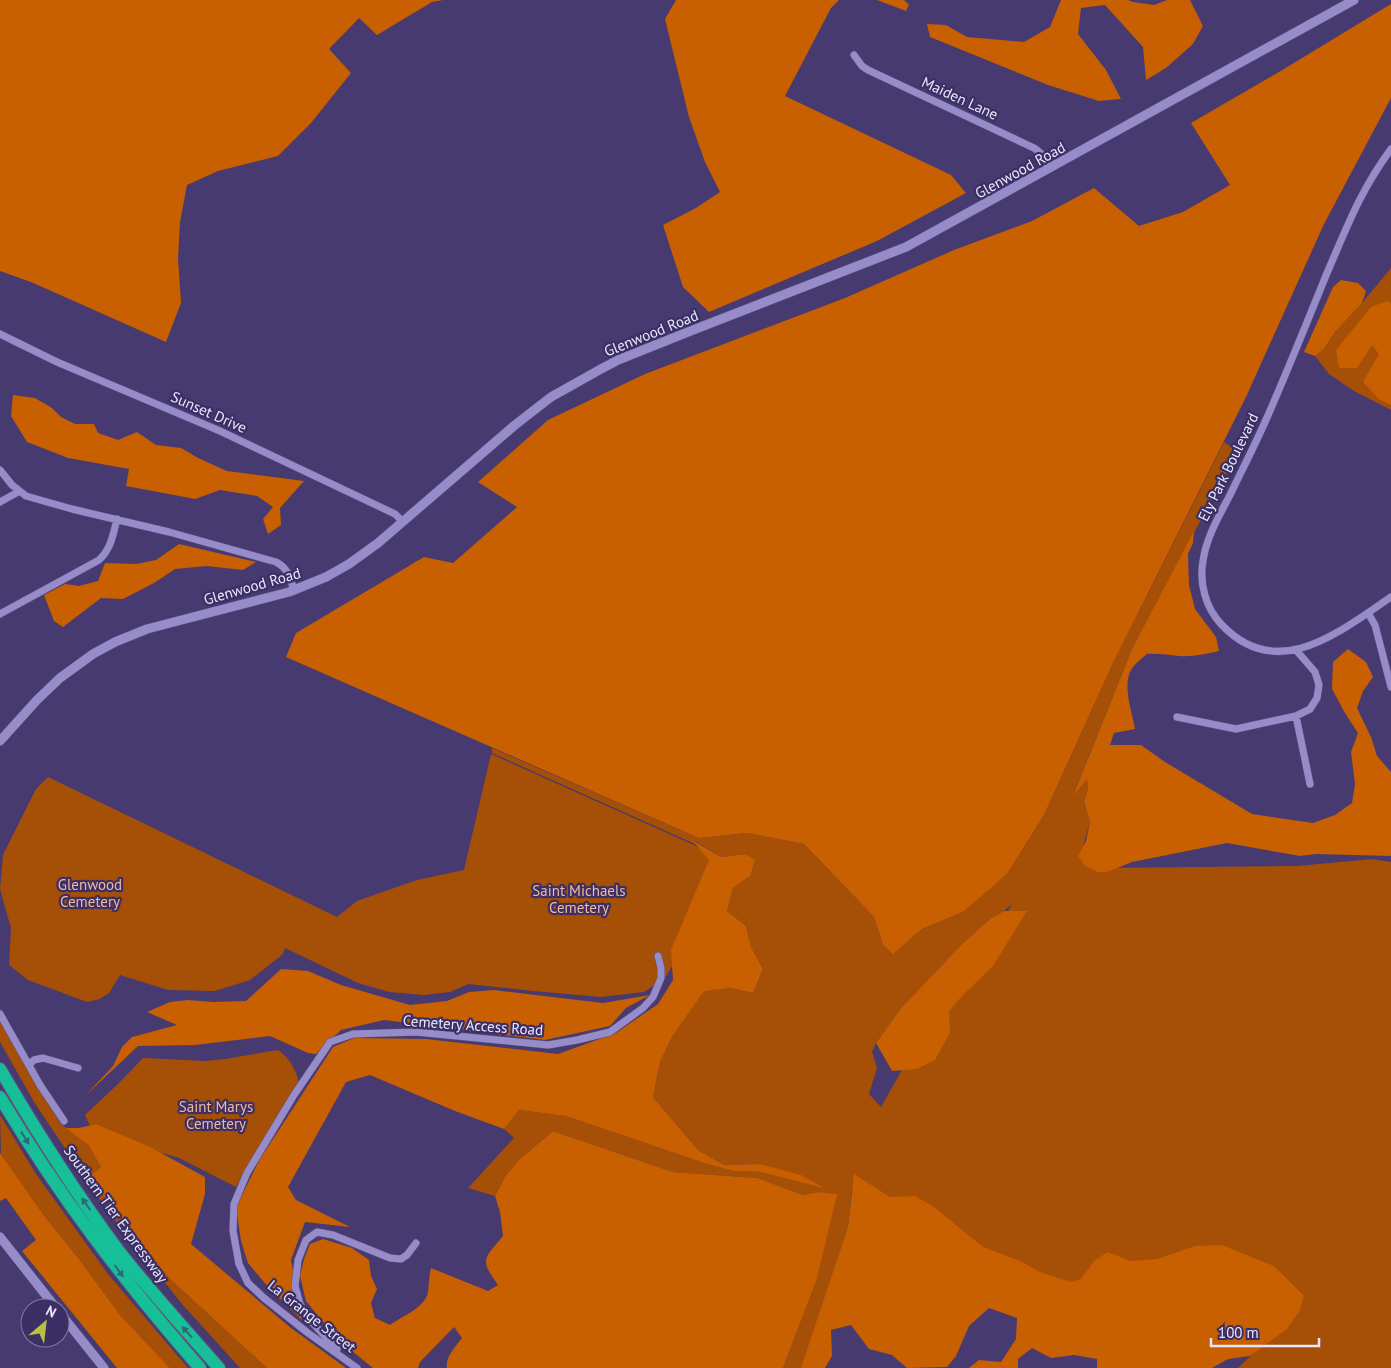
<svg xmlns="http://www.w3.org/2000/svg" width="1391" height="1368" viewBox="0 0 1391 1368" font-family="'PT Sans',sans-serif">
<rect width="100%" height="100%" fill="#463a71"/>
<!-- green -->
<path fill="#a64f06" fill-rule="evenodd" d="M1391,268V410L1354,391L1329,374L1315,356L1324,349L1335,332L1362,303Z
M1224,442L1236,450L1240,447L1132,649L1074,793L1087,778L1088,789L1084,802L1090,822L1083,847L1100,868L1297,866L1372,859L1391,862V1368H1238L1286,1322L1083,1292L1016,1275L852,1188L848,1227L805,1360L801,1368H783L817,1279L836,1194L819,1192L803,1195L757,1178L673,1172L553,1131L521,1158L506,1175L495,1196L468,1188L514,1138L504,1129L519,1110L566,1116L704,1163L733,1171L761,1172L760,1164L724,1165L698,1150L653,1097L660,1062L672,1037L704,990L730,988L753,993L763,969L751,947L746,926L727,911L733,888L750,876L745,854L721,857L695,841L697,845L492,753V748L699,838L747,833L804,844L874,917L883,945L893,953L922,929L964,910L1007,874L1044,815L1113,663ZM1012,904L980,960L907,1061L881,1107L869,1094L877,1068L872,1052L876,1043L901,1008L963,943L991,918L1004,911Z
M491,754L714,854L676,959L665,978L644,992L601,997L533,991L468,984L450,992L424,995L389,992L358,983L285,948L282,955L250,980L215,991L168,990L120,975L109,993L100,999L87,1002L28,980L9,965L11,928L0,889L3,855L36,789L48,777L337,917L357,901L417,880L464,870Z
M0,1020L60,1123L89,1146L101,1167L90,1176L100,1192L169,1278L267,1368H240L182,1304L108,1211L86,1180L34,1102L0,1042Z
M278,1050C290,1059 295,1067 299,1083L236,1187L179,1158L123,1142L92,1131L85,1115L119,1083L143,1058L205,1061L225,1059Z
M0,1115L36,1174L108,1274L188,1368H170L120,1315L79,1259L45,1217L1,1155Z"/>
<!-- forest -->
<path fill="#c85f00" d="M0,0H443L432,2L377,35L359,18L329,49L351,73L311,123L278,156L218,171L187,185L180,222L178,258L181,303L166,342L31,282L0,271Z
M676,0H839L831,8L785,96L951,175L966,193L877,241L709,312L683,287L663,225L696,208L720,192L705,162L689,117L665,19Z
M877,0H904L909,5L906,11Z
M1061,0H1128L1133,2L1154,5L1167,0H1190L1203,26L1193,44L1166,68L1146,80L1143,47L1105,5L1081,8L1078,34L1106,70L1121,99L1099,101L1048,85L930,37L927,24L946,25L967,37L1024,42L1050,27Z
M1391,4V98L1324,224L1246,397L1113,663L1044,815L1007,874L964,911L922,929L893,954L883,945L874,917L804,844L747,833L699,838L286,657L296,633L424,557L453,563L517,507L478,482L548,420L645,374L845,298L954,250L1032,221L1094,188L1139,226L1183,212L1230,185L1191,123L1284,69Z
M1341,280L1358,283L1366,291L1362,303L1335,332L1324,349L1315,356L1304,352L1333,287Z
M1387,301L1391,303V405L1379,399L1363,382L1379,354L1372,345L1357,368H1339L1336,350L1371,307Z
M13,395L35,398L52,408L61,417L75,424H94L98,433L118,440L137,432L156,445L181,448L198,458L227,471L304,481L280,508L281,525L268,534L263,519L273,507L257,496L220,490L195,499L126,486L129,469L68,458L27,442L11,416Z
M1194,531L1193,543L1188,554L1189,585L1195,609L1216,637L1219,651C1206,654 1193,657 1179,656C1168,655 1158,653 1147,654C1142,658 1137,662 1133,667C1121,683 1132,711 1135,729L1114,733L1110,745H1141L1165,762L1252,814L1313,823L1335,815L1352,803L1355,784L1351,752L1358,733L1345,713L1332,689L1333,662L1348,649L1366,662L1373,677L1363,691L1357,708L1371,737L1377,756L1391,772V856L1316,854L1300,856L1227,843L1132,862L1107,872H1098L1085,866L1078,856L1086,841L1090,822L1084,802L1088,789L1087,779L1073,796L1132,649Z
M179,544L256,562L243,570L207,566L175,569L154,583L123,599L101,598L63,627L54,621L44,595L65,584L79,586L98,581L105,563L136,564L156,560Z
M692,840L721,857L745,854L755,860L750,876L733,888L727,911L746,926L751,947L763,969L753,993L730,988L704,991L672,1037L660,1062L653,1097L698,1150L724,1165L760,1164L801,1175L824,1188L761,1172L733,1171L704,1163L566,1116L519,1110L504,1129L455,1111L370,1075L346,1082L288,1187L296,1200L350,1227L305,1222L291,1260L302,1320L269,1288L248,1263L241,1241L236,1207L260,1159L333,1047L354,1038L426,1039L558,1054L616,1033L658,1004L673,980L671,950L709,860Z
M1004,911H1027L993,966L963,995L949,1011L950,1033L935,1060L917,1069L892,1071L876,1043L901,1008L963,943L991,918Z
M281,969L308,971L341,985L410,1005L447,1001L469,992L494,990L603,1003L650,995L626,1008L610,1026L545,1040L384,1020L341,1030L316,1054L308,1053L270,1036L195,1045L138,1046L85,1096L113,1066L122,1047L132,1037L177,1025L147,1012L170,1002L188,1000L213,1002L246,1001Z
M96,1124L150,1147L205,1177V1194L191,1244L291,1328L346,1368H267L169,1278L101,1193L90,1176L101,1167L89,1146L66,1128H79Z
M553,1131L673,1172L757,1178L803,1195L819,1192L837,1194L817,1279L783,1368H447C445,1357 456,1346 462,1338L454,1327L420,1362L418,1368H373L337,1339L306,1301L300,1276L304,1259L310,1244L323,1239L352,1248L369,1260L371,1276L377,1289L371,1303L375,1318L390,1325C402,1316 425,1308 428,1292C429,1284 429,1277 431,1268L488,1291L498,1285C479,1259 484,1259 503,1236L500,1212L495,1196L506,1175L521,1158Z
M0,1153L45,1217L79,1259L120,1315L170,1368H117L22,1251L36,1240L6,1198L0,1201Z
M854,1174L890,1197L915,1196L934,1207L983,1247L1020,1261L1040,1272L1071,1282L1081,1279L1095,1260L1108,1252L1130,1261L1157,1259L1195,1246L1222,1245L1274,1266L1304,1296L1300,1310L1287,1329L1250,1356L1228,1359L1212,1368H1097V1359L1074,1355L1051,1358L1032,1348L1018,1359V1368H969L979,1360L1001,1362L1016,1339L1017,1318L989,1308L969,1326L956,1356L947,1367L907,1368L892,1355L869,1349L851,1325L831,1330L832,1356L825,1368H801L848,1227Z"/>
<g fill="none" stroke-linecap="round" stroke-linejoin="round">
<defs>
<path id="minor" d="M854,55L862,66L868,70L1034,148C1043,154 1047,159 1049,169
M1391,149C1360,191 1347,227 1327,273C1308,320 1289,367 1269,413C1257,441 1243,468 1230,495C1219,516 1206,538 1203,561C1199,584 1206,608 1221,624C1277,684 1339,632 1391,597
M0,334L57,362L220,431L395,514L403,522
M0,470L12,485L26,496L72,509L169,532L276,562C288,568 290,578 294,590
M0,502L18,492
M1368,613L1375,625L1391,687
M0,614L99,560C111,549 113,535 117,519
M1296,716L1310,784
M1177,717L1236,729L1296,716L1310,709L1317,698L1319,685L1315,672L1296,650
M0,1014L40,1085L64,1121
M29,1065L34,1060L43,1058L78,1068
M337,1349L307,1317L300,1304L295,1286L298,1260L306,1240L317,1232L333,1235L390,1258L401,1259L407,1255L416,1243
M357,1368L308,1333L264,1298L248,1283L239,1264L233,1231L234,1204L247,1173L294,1095L330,1042L353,1034L416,1032L548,1045L577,1040L610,1032L643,1008L653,997L661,978V968L658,956"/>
<path id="tertiary" d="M0,741L37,700L60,678L93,654L115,642L147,629L289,592L326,577L349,564L378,543L515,425L551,397L601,369L618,360L693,330L906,247L1354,0
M0,1237L56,1308
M60,1313L104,1368"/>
<path id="motorway" d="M0,1069C36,1131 75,1192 118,1250C150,1291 185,1329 219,1368
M0,1097C59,1196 124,1281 200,1368"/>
</defs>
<!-- minor casing -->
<use href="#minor" stroke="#5e537f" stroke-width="8"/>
<!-- tertiary casing -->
<use href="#tertiary" stroke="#5e537f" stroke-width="10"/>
<!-- motorway casing -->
<use href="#motorway" stroke="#5e537f" stroke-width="14"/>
<!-- minor -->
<use href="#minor" stroke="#968cca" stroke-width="7"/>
<!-- tertiary -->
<use href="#tertiary" stroke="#968cca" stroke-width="9"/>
<!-- motorway -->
<use href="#motorway" stroke="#16bf98" stroke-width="12"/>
</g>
<!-- one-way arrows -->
<defs><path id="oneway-solid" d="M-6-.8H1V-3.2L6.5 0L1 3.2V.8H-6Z" transform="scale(1.25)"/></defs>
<g fill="#2c6979">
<use href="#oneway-solid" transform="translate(25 1138) rotate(58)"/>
<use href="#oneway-solid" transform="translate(86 1204) rotate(-125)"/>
<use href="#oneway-solid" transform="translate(119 1271) rotate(53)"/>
<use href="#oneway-solid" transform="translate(187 1332) rotate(-132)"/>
</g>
<g text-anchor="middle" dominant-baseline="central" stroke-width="4.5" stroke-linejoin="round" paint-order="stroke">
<!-- street labels -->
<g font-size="15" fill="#e9e7fb" stroke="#3b2f65">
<text transform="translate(960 98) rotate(25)">Maiden Lane</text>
<text transform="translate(1020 170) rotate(-29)">Glenwood Road</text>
<text transform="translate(651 333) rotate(-22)">Glenwood Road</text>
<text transform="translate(209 412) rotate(24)">Sunset Drive</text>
<text transform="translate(1228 467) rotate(-64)">Ely Park Boulevard</text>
<text transform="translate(252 586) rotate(-16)">Glenwood Road</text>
<text transform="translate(473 1025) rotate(4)">Cemetery Access Road</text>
<text transform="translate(116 1214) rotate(54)">Southern Tier Expressway</text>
<text transform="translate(312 1316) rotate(38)">La Grange Street</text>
</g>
<!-- park labels -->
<g font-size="15" fill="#efba9b" stroke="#3b2f65">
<text x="90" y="884">Glenwood<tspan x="90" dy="17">Cemetery</tspan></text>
<text x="579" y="890">Saint Michaels<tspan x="579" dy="17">Cemetery</tspan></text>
<text x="216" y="1106">Saint Marys<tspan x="216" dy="17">Cemetery</tspan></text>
</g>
</g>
<!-- north arrow -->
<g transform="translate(45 1323) rotate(28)"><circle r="24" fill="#3b2f65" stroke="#8179a1"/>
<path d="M0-4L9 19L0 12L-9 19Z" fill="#bbc044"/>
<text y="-8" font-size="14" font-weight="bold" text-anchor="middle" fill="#e9e7fb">N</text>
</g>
<!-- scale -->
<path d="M1211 1338v8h108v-8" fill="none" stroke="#e9e7fb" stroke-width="2.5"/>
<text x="1218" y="1338" font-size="15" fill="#e9e7fb" stroke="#3b2f65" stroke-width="4" paint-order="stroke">100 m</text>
</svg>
